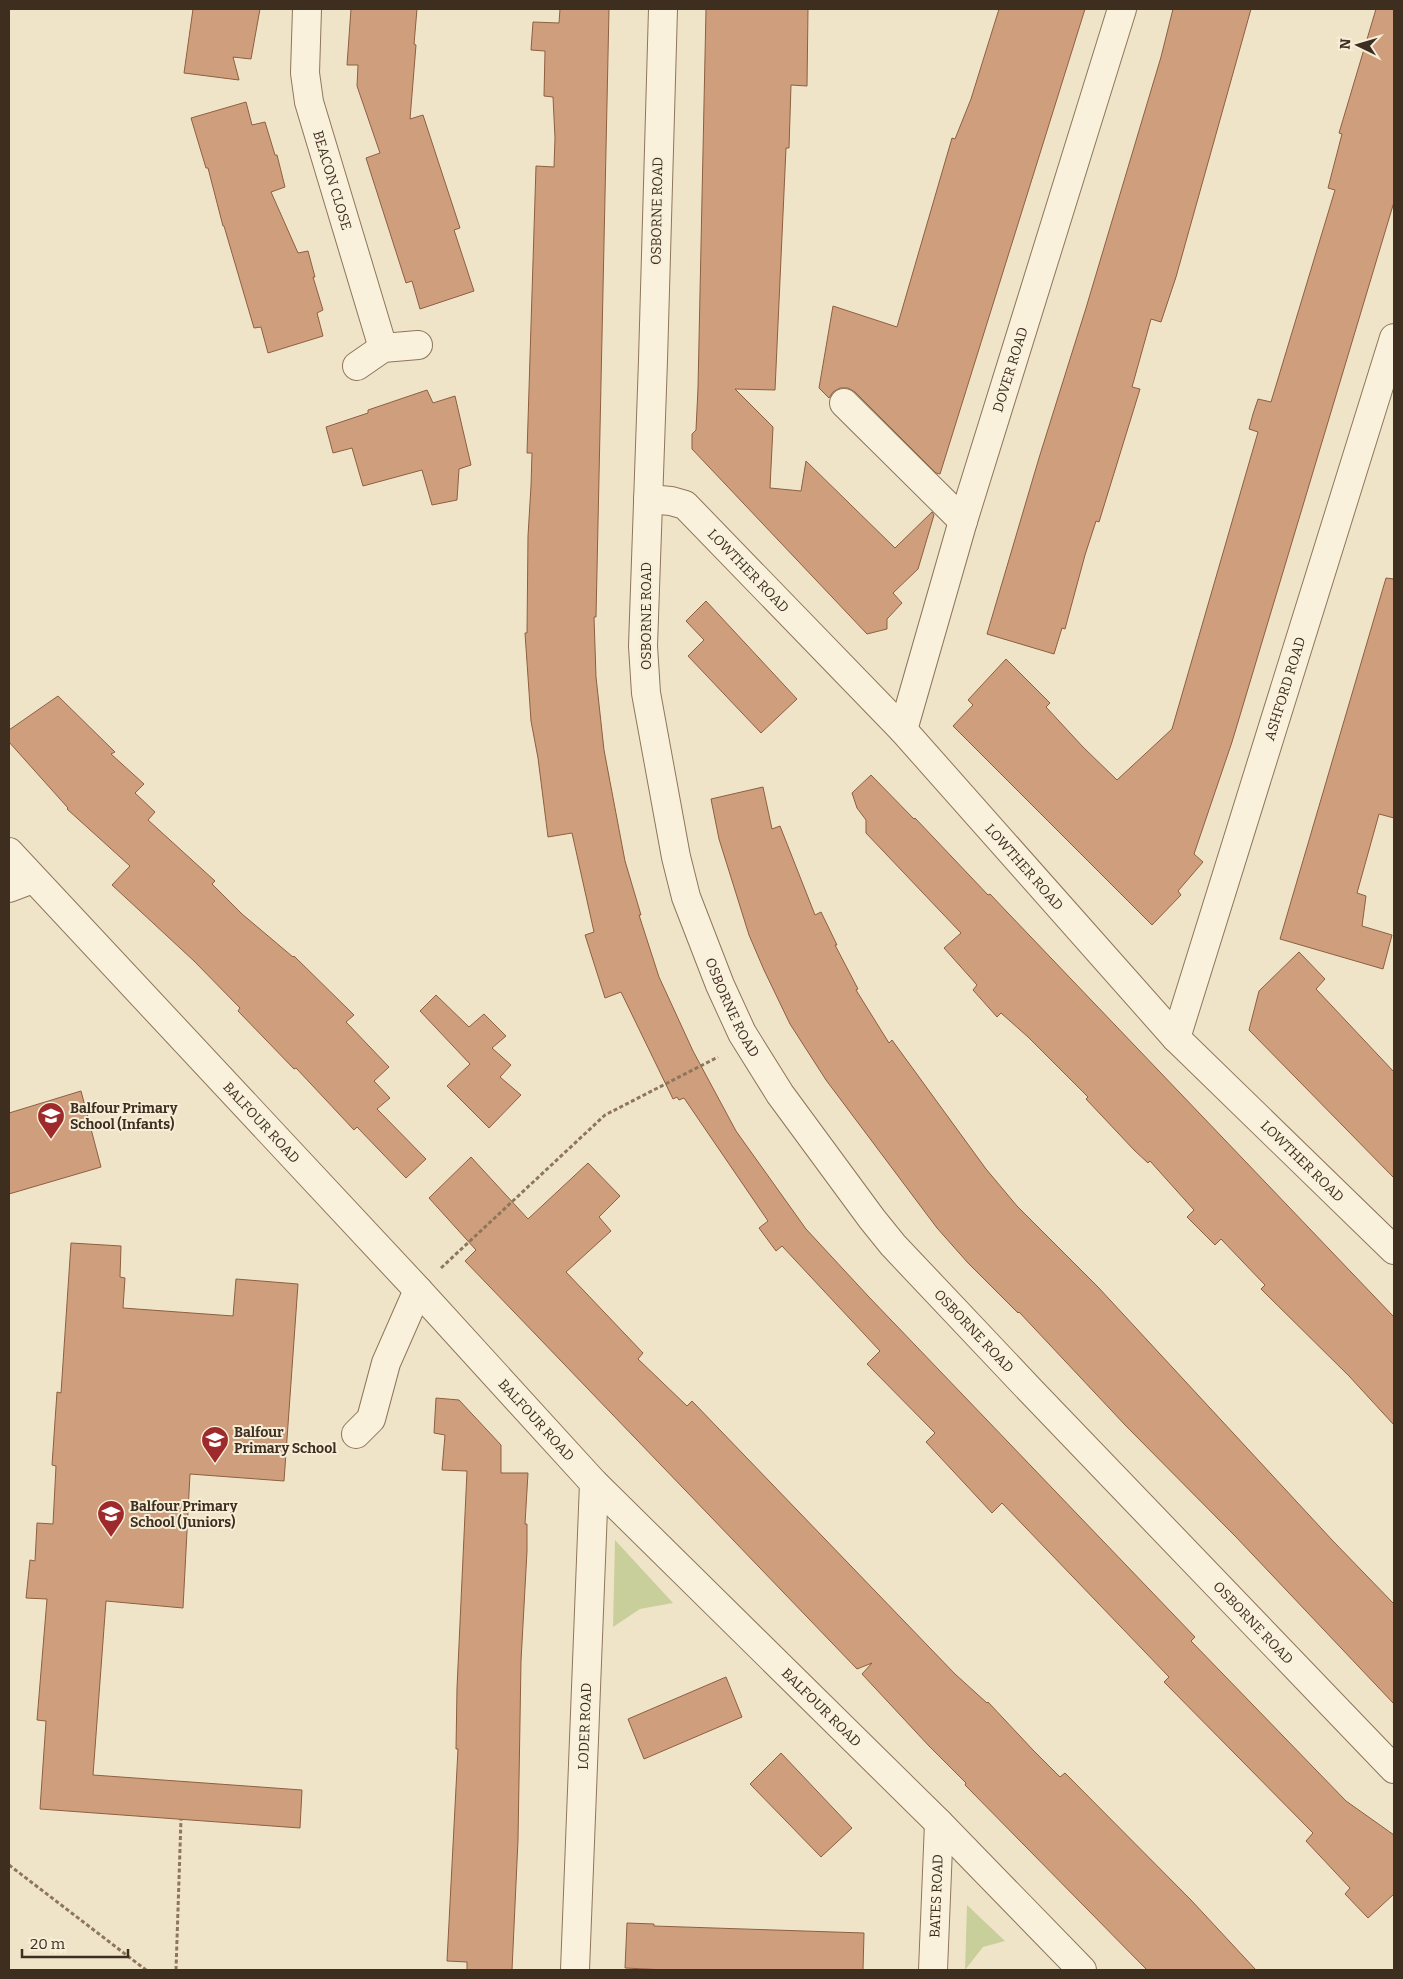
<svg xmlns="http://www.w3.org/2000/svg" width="1403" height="1979" viewBox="0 0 1403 1979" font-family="Bitter,serif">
<rect width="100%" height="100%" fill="#f0e4c8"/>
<!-- green -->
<path fill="#c9cf9b" d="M615,1540L673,1603L640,1609L613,1627Z
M967,1905L1005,1941L983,1947L965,1970Z"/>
<!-- building -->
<path fill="#cf9f7d" stroke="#8d5f41" d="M193,9H260L251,59L233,57L239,80L184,73Z
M351,9H417L414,44L416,45L410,119L423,115L460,228L454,230L474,291L420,309L412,281L406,283L366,158L380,153L357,86L358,65H347Z
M560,9H609L596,617H594L596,677L604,750L625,861L641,915H639L659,977L693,1051L736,1131L806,1229L869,1297L1195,1637L1191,1641L1346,1801L1394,1835V1894L1368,1918L1345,1894L1350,1888L1306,1841L1313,1833L1164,1682L1169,1677L1002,1503L992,1513L926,1442L935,1433L867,1364L880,1351L782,1246L776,1251L759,1228L768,1221L684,1098L679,1100L677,1097L673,1099L621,992L605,998L585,935L594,932L572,833L548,837L538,758L531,721L525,633H527L528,536L531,486L532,453H527L536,166L554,167L555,138L553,97L544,96L545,51L531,50L533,22L559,23Z
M706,9H808L807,86L791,85L789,148H786L775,390L735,389L773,427L770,488L801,491L806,461L895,548L932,512L934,515L918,569L893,593L902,603L887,619V629L867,634L692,449V434L696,430L698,388Z
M999,9H1085L940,474L936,473L855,392L848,388H840L833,392L829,398L819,388L833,306L897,327L952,138L955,139L971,99Z
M1173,9H1251L1176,277L1161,322L1151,319L1132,387L1140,389L1099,522L1096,521L1085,555L1065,629L1062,628L1054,654L987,634L1039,458L1086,308L1161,57Z
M1376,9H1394V202L1232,742L1194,854L1203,862L1178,891L1181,895L1152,925L953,726L973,705L968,700L1006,659L1050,703L1046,707L1083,747L1117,780L1172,729L1258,432L1249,429L1253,414L1258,399L1271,402L1335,190L1328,188L1342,134L1339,133Z
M246,102L252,125L265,122L275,155H277L285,187L271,192L298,253L308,251L315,277H313L323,310L317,313L323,336L268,353L261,327L254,328L224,226H223L208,168H206L191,118Z
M427,390L433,403L455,396L471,465L459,469L457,500L432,505L422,470L363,486L352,448L333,453L326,427L368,413V410Z
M1386,578L1394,579V818L1379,814L1357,893L1366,896L1362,926L1392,935L1383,969L1280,939Z
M706,601L797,699L761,733L688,656L704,640L686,621Z
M58,696L115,752L111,754L144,784L135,793L155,812L148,820L215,881L212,884L242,914L293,957L294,956L354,1015L346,1022L389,1067L374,1081L390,1098L377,1109L426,1159L406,1178L357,1127L354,1130L296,1068L294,1069L238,1011L240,1008L194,961L112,885L130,866L67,809L68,808L9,742V730Z
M871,775L914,819L915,818L988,895L990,894L1008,913L1394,1317V1425L1349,1376L1261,1289L1265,1285L1221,1239L1215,1245L1187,1217L1194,1210L1150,1161L1148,1163L1134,1150L1086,1099L1088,1097L1028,1037L1001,1013L997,1017L973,990L977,985L944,948L961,933L866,833V820L857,808L852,793Z
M763,787L772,829L780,826L815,915L821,912L837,945H835L858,989L856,990L889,1043L892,1040L986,1169L1017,1206L1098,1287L1333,1541L1394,1604V1704L1236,1537L1126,1426L1019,1312L1018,1313L968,1263L937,1228L826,1080L790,1024L764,970L749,935L719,839L711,799Z
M1299,952L1325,979L1316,989L1394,1072V1178L1249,1030L1259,991Z
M436,995L469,1027L484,1014L506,1036L492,1048L511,1065L500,1077L521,1095L489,1128L447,1086L470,1064L420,1011Z
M81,1091L101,1167L9,1194V1113Z
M471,1157L528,1219L588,1163L620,1196L599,1217L611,1231L566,1272L643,1353L638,1359L687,1406L692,1401L955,1674L987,1703L988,1702L1033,1750L1060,1777L1065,1773L1191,1900L1256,1970H1147L965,1785L966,1783L929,1746L862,1674L872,1663L857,1669L465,1261L476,1250L429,1198Z
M71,1243L121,1246L120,1277L125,1278L123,1308L233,1316L236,1279L298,1284L284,1481L190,1474L183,1608L106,1601L93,1775L302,1790L300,1828L40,1809L46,1721L37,1720L47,1599L26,1598L30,1560L35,1561L37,1523L53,1524L56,1466L52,1465L57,1392L61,1393Z
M436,1398L459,1400L501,1445V1473H528L525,1524H527V1551L521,1661L518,1840L512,1970H467V1962L447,1961L458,1749H456L457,1688L467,1471L442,1470L445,1435L434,1433Z
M726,1677L742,1717L644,1759L628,1719Z
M781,1753L852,1828L821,1857L750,1784Z
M627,1923L654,1924V1926L864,1933L863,1970H666L625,1968Z"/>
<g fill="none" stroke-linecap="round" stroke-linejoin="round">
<defs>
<g id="minor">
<path id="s1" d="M307,9L305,73L309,102L383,348"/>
<path id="s2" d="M663,9L653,360L643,646L646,693L676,857L686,897L720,985L742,1033L780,1094L872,1219L893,1245L1031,1391L1394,1769"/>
<path d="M357,366L383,348L418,345"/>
<path d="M844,403L963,521"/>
<path id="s3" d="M648,499L671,501L685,505L903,730L1176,1038L1394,1250"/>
<path id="s4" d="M903,730L963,521L1122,9"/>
<path id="s5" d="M9,852L418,1290L594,1483L939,1823L1082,1970"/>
<path d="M9,888L33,879"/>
<path id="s6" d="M1176,1038L1394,338"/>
<path d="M356,1434L371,1419L386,1363L418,1290"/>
<path id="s7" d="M575,1970L594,1483"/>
<path id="s8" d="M933,1970L939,1823"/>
</g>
</defs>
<!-- minor casing -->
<use href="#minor" stroke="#8d765c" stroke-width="30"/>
<!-- path -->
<path stroke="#8d765c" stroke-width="3" stroke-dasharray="4 2.5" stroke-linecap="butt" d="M441,1268L605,1115L718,1057
M9,1865L146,1970
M176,1970L181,1819"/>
<!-- minor -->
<use href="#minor" stroke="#faf1dc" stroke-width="28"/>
</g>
<!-- icons -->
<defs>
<symbol id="school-pin" viewBox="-11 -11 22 30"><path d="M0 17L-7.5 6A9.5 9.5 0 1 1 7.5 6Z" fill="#9e2a2b" stroke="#f7eed8"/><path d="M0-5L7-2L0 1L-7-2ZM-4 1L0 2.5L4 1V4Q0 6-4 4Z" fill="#fff"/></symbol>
</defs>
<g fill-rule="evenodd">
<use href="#school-pin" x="35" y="1100" width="32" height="43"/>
<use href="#school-pin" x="199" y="1424" width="32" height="43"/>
<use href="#school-pin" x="95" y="1498" width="32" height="43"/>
</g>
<g text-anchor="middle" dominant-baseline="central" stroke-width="4" stroke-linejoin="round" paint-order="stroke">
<!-- street labels -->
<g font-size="14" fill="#3d2e20" stroke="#f7eed8">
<text stroke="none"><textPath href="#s1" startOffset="175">BEACON CLOSE</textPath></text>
<text transform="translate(657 211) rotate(-89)">OSBORNE ROAD</text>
<text stroke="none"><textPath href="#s4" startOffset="376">DOVER ROAD</textPath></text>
<text stroke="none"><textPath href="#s3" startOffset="129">LOWTHER ROAD</textPath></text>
<text transform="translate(646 616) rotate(-90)">OSBORNE ROAD</text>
<text stroke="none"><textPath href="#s6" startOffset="366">ASHFORD ROAD</textPath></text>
<text stroke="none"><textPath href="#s3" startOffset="534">LOWTHER ROAD</textPath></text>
<text stroke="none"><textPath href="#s2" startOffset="1012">OSBORNE ROAD</textPath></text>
<text stroke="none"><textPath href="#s5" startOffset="370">BALFOUR ROAD</textPath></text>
<text stroke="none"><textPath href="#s3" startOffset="939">LOWTHER ROAD</textPath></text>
<text stroke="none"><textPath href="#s2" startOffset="1418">OSBORNE ROAD</textPath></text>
<text stroke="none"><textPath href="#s5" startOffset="775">BALFOUR ROAD</textPath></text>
<text stroke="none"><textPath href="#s2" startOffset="1822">OSBORNE ROAD</textPath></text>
<text stroke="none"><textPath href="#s5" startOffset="1180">BALFOUR ROAD</textPath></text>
<text stroke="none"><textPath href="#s7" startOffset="244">LODER ROAD</textPath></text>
<text stroke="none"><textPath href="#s8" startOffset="74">BATES ROAD</textPath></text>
</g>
<!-- poi labels -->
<g font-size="14" font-weight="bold" fill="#3d2e20" stroke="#f7eed8" text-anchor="start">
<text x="70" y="1108">Balfour Primary<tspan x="70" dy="16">School (Infants)</tspan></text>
<text x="234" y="1432">Balfour<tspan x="234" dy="16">Primary School</tspan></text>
<text x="130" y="1506">Balfour Primary<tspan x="130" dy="16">School (Juniors)</tspan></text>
</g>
</g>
<!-- border -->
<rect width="1403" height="1979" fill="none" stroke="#3d2e20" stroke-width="20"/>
<!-- north arrow -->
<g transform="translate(1358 45) rotate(275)" stroke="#f7eed8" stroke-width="4" paint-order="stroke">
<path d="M0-4L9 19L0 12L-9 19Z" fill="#3d2e20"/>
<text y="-8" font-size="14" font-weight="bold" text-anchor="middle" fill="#3d2e20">N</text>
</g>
<!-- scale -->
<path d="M22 1949v8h106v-8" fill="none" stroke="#3d2e20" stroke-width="2.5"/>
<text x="30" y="1949" font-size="15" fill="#3d2e20" stroke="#f7eed8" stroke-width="4" paint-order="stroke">20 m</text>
</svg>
